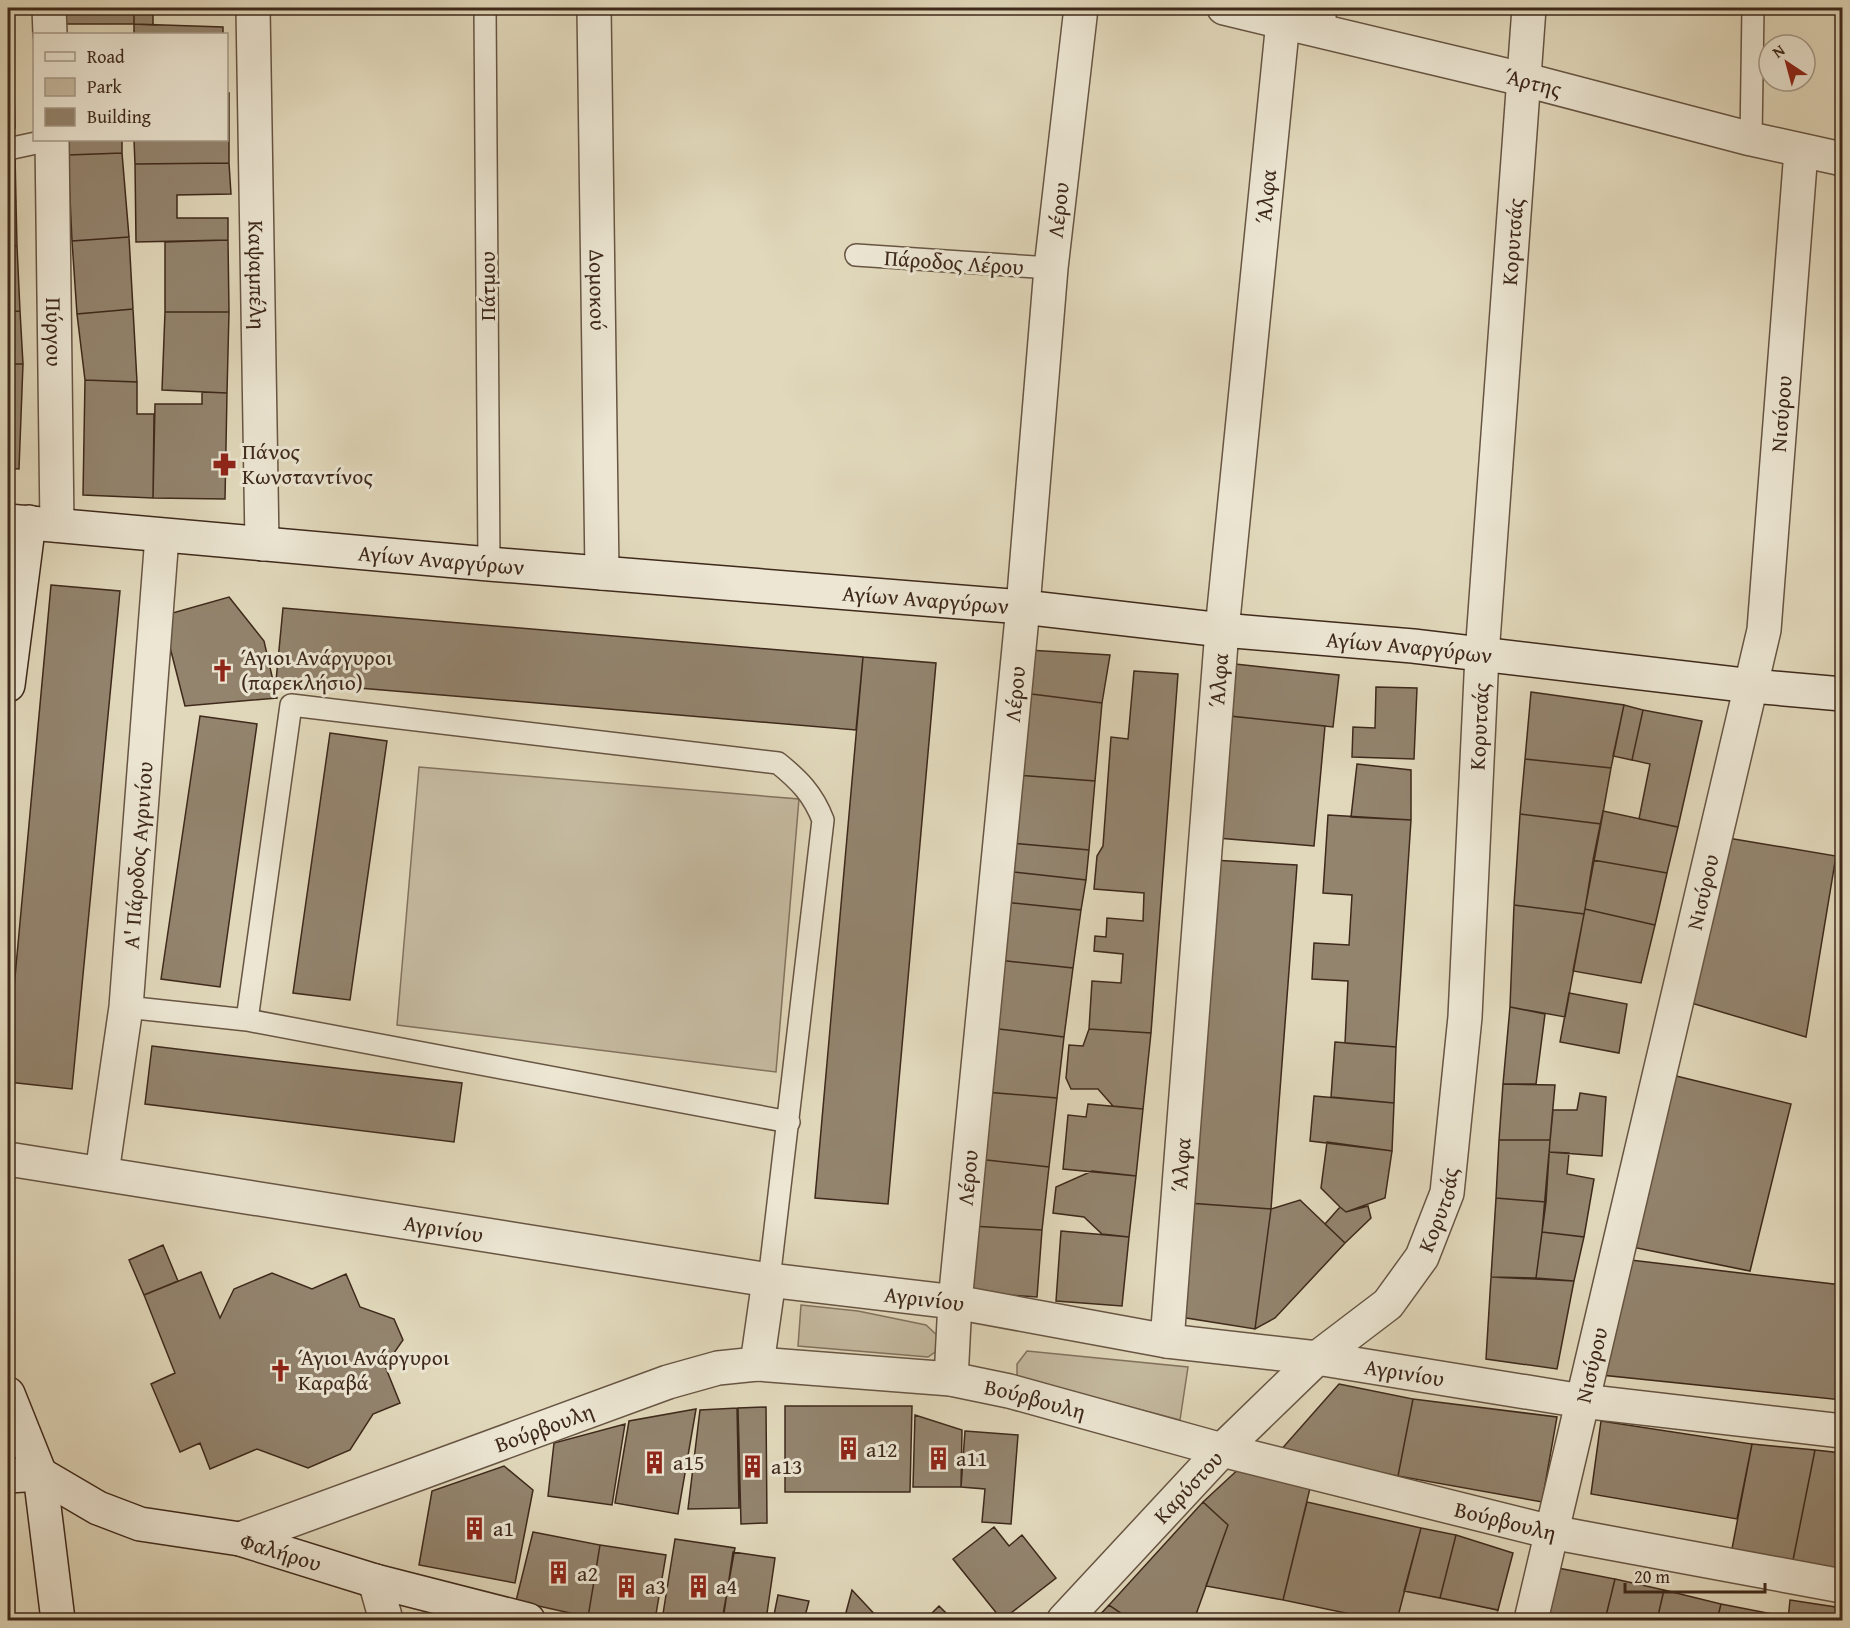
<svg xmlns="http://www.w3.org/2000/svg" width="1850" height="1628" viewBox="0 0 1850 1628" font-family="'Gentium Book Plus',serif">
<rect width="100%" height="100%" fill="#e1d8bb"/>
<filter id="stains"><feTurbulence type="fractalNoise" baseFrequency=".00333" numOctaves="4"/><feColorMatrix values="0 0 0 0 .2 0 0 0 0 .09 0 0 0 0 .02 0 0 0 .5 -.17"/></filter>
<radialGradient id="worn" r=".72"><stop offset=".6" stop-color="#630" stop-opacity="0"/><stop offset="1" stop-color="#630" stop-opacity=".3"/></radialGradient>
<!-- green -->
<path fill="#c5baa0" stroke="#82725e" stroke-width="1.5" d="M419,767L799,799L776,1072L397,1025Z
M801,1305L858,1311L926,1325L940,1338L941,1348L928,1357L798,1346Z
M1027,1351L1188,1367L1180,1420L1017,1377V1364Z
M1404,1591L1498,1610L1495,1620H1397Z"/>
<!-- building -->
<path fill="#93846e" stroke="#3e291b" stroke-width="1.5" d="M8,8H13V54L8,55Z
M65,8H134V24H65Z
M134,8H153V25L134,24Z
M134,24L223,27V34H134Z
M13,54L15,128L8,130V55Z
M226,93H229V122H226Z
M226,122H229V163L135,164L134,140H226Z
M67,140H122V153L68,155Z
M122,153L129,237L72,241L68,155Z
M15,155L16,202L8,203V156Z
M229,163L231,194L177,195V218H228V240L136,242L135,164Z
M16,202L17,246H8V203Z
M129,237L133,309L77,314L72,241Z
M228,240L229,312H165V242Z
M8,246H17L20,311L8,312Z
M133,309L137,382L85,380L77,314Z
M20,311L23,364H8V312Z
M165,312H229L227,393L162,390Z
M8,364H23L19,469L8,468Z
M85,380L137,382V414H154L153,498L83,495Z
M202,392L227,393L225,499L153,498L155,404H202Z
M51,585L120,591L72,1089L8,1082V1053Z
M229,597L264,641L277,698L185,706L162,616Z
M283,608L863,657L856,730L276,681Z
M1028,650L1110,655L1102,703L1024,693Z
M863,657L936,663L888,1204L815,1198Z
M1235,664L1339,675L1333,727L1230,716Z
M1134,671L1178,674L1151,1033L1089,1029L1092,981L1121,983L1123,954L1094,951L1095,936L1106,937L1107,918L1143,921L1144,893L1094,889L1097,856L1103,846L1111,737L1128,739Z
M1376,687L1417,688L1414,759L1352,757L1353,727L1375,728Z
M1531,692L1624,705L1611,768L1525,759Z
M1024,693L1102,703L1095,781L1015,775Z
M1624,705L1643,710L1632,760L1613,756Z
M1643,710L1702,721L1678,827L1639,819L1650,764L1632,760Z
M200,716L257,724L220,987L161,979Z
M1230,716L1325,726L1314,846L1217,838Z
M330,733L387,741L350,1000L293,993Z
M1525,759L1611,768L1601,824L1520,814Z
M1357,764L1411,770V820L1351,817Z
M1015,775L1095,781L1089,850L1009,843Z
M1603,811L1678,827L1667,873L1593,860Z
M1520,814L1601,824L1584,914L1514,905Z
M1328,815L1411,820L1396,1047L1345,1043L1348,981L1312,979L1314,943L1349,945L1352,895L1323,893Z
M1716,836L1836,856L1806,1037L1681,1000Z
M1009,843L1089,850L1086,880L1005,871Z
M1213,860L1297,865L1271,1209L1188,1203Z
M1593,860L1667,873L1655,925L1585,909Z
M1005,871L1086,880L1081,910L1003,902Z
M1003,902L1081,910L1073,968L998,960Z
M1514,905L1584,914L1565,1017L1510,1007Z
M1585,909L1655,925L1641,983L1573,971Z
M1842,954V1035H1839Z
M998,960L1073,968L1064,1037L991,1028Z
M1569,993L1627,1004L1619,1053L1560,1042Z
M1510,1007L1545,1014L1536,1084H1503Z
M991,1028L1064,1037L1057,1098L985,1092Z
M1089,1029L1151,1033L1143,1109L1113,1106L1098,1089H1071L1066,1078L1069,1045L1083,1046Z
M1335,1042L1396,1047L1394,1103L1331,1097Z
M152,1046L462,1083L454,1142L145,1104Z
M1668,1074L1791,1104L1750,1271L1627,1246Z
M1503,1084L1555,1085L1550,1140H1499Z
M985,1092L1057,1098L1049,1167L978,1159Z
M1580,1093L1606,1097L1602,1156L1549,1152L1553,1110H1577Z
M1314,1096L1394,1103L1392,1151L1310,1141Z
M1088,1104L1143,1109L1136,1176L1063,1169L1068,1115L1086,1117Z
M1499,1140H1550L1546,1202L1496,1198Z
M1327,1142L1392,1151L1385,1198L1346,1212L1340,1207L1321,1188Z
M1549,1152L1569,1153L1567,1174L1594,1179L1584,1237L1542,1232Z
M978,1159L1049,1167L1042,1230L972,1226Z
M1092,1171L1136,1176L1129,1237L1102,1234L1084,1217L1053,1213L1056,1187Z
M1496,1198L1546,1202L1536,1278L1491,1277Z
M1300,1200L1345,1243L1275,1318L1255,1329L1271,1209Z
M1188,1203L1271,1209L1255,1329L1174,1316Z
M1368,1206L1371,1218L1345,1243L1325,1224L1340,1207L1346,1212Z
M972,1226L1042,1230L1037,1297L967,1292Z
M1061,1231L1129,1237L1122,1306L1056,1301Z
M1542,1232L1584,1237L1574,1281L1536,1278Z
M163,1245L178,1281L144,1295L129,1260Z
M1622,1259L1842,1285V1400L1601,1375Z
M201,1272L220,1318L234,1289L272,1273L312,1289L346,1274L360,1307L394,1319L403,1340L385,1366L400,1403L373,1414L350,1450L308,1468L257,1449L210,1469L200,1443L180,1452L151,1384L175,1373L144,1295Z
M1491,1277L1574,1281L1557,1369L1486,1359Z
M1339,1384L1413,1399L1398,1476L1279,1452Z
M1413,1399L1557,1417L1542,1502L1398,1476Z
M785,1406H912L910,1492H785Z
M766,1407L767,1523L741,1524L738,1408Z
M737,1408L739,1508L688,1509L700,1410Z
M696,1409L678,1514L615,1503L629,1421Z
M915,1415L962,1430L961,1487H913Z
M1601,1421L1752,1444L1737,1519L1591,1494Z
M625,1424L612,1505L548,1496L554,1443Z
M965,1431L1018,1435L1011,1524L982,1522L985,1489L961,1487Z
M1752,1444L1815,1450L1792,1565L1731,1554Z
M1815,1450L1842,1453V1572L1792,1565Z
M1244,1464L1312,1480L1283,1600L1206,1586L1228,1525L1203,1502Z
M504,1466L533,1490L515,1583L419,1565L432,1491Z
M1203,1502L1228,1525L1194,1620H1131L1109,1605Z
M1307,1502L1421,1528L1397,1620H1379L1283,1600Z
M994,1527L1009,1546L1022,1535L1056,1578L1002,1620L953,1559Z
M1421,1528L1456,1535L1440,1598L1404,1591Z
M533,1532L600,1545L588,1617L516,1601Z
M1456,1535L1513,1553L1498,1610L1440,1598Z
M675,1539L735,1548L722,1620H662Z
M600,1545L666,1555L655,1620H610L588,1617Z
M733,1552L775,1558L766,1620H723Z
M1553,1567L1615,1579L1605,1620H1544Z
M1615,1579L1664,1590L1657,1620H1605Z
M852,1590L880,1620H844Z
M1664,1590L1721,1604L1717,1620H1657Z
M778,1595L809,1601L804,1620H773Z
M1790,1600L1842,1608V1620H1788Z
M1721,1604L1788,1617V1620H1717Z
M1109,1605L1131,1620H1095Z
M939,1606L953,1620H925Z
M1196,1614L1220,1620H1194Z"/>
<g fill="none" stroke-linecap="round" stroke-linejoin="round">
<defs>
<path id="lane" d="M485,8L489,564
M1325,8V32
M1751,139L1753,8
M8,149L50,140
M856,255L1051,268
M126,1007L247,1020L789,1122
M247,1020L291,705L778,763C799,780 813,794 823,820L769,1280"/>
<g id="street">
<path d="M49,8L50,34"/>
<path id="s1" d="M253,8L262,544"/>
<path id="s2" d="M594,8L602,573"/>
<path id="s3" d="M1224,8L1522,79L1751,139L1842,159"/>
<path id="s4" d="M52,140L57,525"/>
<path id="s5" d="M8,1159L769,1280L955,1302L1167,1341L1317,1358L1582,1401L1842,1431"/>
<path id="s6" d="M102,1173L126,1007L162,536"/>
<path id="s7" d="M1167,1341L1222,630L1283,21"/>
<path d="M757,1364L769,1280"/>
<path id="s8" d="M951,1379L955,1302L1023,607L1051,268L1081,8"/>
<path id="s9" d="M240,1539L668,1382L718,1368L757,1364L951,1379L1009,1391L1222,1450L1551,1532L1842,1586"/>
<path d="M375,1581L386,1620"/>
<path id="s10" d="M1064,1620L1222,1450L1317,1358L1388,1304L1422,1257L1447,1193L1465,1017L1482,655L1529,8"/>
<path id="s11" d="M1531,1620L1764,630L1801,151"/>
</g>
<g id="secondary">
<path id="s12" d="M8,521L489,564L1023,607L1222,630L1413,646L1752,686L1842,694"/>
<path d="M8,685L29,522"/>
<path d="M8,1394L40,1474L58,1620"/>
<path id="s13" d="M40,1474L98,1508L140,1524L240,1539L375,1581L528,1620"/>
<path d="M8,1476L40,1474"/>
</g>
</defs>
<!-- lane casing -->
<use href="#lane" stroke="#675543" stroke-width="24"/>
<!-- street casing -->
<use href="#street" stroke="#675543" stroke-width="36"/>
<!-- secondary casing -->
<use href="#secondary" stroke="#3e291b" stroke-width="36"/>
<!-- lane -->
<use href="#lane" stroke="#ece6d3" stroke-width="21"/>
<!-- street -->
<use href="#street" stroke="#ece6d3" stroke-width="33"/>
<!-- secondary -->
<use href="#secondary" stroke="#ece6d3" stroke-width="33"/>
</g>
<!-- icons -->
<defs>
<symbol id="pharmacy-bare" viewBox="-9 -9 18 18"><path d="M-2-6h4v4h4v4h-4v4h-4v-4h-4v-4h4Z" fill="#8f2418" stroke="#ece6d3" stroke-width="2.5" paint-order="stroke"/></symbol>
<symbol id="church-bare" viewBox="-9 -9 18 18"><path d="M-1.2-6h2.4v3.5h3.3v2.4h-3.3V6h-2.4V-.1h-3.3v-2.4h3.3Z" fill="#8f2418" stroke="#ece6d3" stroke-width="2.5" paint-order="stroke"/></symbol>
<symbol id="building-bare" viewBox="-9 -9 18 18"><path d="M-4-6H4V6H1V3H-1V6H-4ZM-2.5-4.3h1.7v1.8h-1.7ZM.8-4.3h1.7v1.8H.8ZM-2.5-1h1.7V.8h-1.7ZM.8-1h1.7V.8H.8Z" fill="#8f2418" stroke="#ece6d3" stroke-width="2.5" paint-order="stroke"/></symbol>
</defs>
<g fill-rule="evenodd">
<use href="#pharmacy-bare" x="208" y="448" width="33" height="33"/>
<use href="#church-bare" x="206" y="654" width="33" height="33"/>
<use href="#church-bare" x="264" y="1354" width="33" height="33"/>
<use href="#building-bare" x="832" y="1432" width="33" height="33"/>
<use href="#building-bare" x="922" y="1442" width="33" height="33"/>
<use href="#building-bare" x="638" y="1446" width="33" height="33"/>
<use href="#building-bare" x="736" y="1450" width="33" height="33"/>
<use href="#building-bare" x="458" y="1512" width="33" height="33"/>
<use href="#building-bare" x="542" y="1556" width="33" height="33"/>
<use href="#building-bare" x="610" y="1570" width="33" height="33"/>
<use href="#building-bare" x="682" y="1570" width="33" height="33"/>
</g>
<g text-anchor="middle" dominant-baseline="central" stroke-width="6" stroke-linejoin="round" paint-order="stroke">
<!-- street labels -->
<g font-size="22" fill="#3e291b" stroke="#ece6d3">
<text stroke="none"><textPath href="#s3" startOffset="318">Άρτης</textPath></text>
<text stroke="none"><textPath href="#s7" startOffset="1149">Άλφα</textPath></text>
<text stroke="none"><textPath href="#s8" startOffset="1174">Λέρου</textPath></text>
<text stroke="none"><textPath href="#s10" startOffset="1534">Κορυτσάς</textPath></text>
<text transform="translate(954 262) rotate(4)">Πάροδος Λέρου</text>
<text stroke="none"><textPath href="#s1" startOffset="267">Καψαμπέλη</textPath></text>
<text transform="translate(487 286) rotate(-90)">Πάτμου</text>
<text stroke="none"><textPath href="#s2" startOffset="282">Δομοκού</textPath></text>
<text stroke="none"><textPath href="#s4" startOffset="192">Πύργου</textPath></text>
<text stroke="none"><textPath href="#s11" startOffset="1234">Νισύρου</textPath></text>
<text stroke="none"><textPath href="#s12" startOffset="435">Αγίων Αναργύρων</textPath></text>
<text stroke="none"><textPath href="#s12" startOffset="921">Αγίων Αναργύρων</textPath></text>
<text stroke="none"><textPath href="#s12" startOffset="1407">Αγίων Αναργύρων</textPath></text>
<text stroke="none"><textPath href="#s7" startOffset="663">Άλφα</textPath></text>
<text stroke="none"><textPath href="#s8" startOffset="688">Λέρου</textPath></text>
<text stroke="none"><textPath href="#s10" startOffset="1048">Κορυτσάς</textPath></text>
<text stroke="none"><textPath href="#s6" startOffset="320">Α' Πάροδος Αγρινίου</textPath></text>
<text stroke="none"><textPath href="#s11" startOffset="748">Νισύρου</textPath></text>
<text stroke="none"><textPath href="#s7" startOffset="177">Άλφα</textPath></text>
<text stroke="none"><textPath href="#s8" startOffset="202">Λέρου</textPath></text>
<text stroke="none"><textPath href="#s10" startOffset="562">Κορυτσάς</textPath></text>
<text stroke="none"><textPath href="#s5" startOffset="441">Αγρινίου</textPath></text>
<text stroke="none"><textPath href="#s5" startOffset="927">Αγρινίου</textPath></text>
<text stroke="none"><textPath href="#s11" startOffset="262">Νισύρου</textPath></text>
<text stroke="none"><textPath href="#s5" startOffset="1413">Αγρινίου</textPath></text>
<text stroke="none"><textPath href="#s9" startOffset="828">Βούρβουλη</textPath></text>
<text stroke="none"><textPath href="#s9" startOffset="324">Βούρβουλη</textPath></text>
<text stroke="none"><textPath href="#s10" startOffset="182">Καρύστου</textPath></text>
<text stroke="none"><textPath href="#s9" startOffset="1314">Βούρβουλη</textPath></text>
<text stroke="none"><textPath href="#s13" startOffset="256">Φαλήρου</textPath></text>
</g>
<!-- poi labels -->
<g font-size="22" fill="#3e291b" stroke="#ece6d3" text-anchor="start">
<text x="242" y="451">Πάνος<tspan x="242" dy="25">Κωνσταντίνος</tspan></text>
<text x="241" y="657">Άγιοι Ανάργυροι<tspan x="241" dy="25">(παρεκλήσιο)</tspan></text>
<text x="298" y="1357">Άγιοι Ανάργυροι<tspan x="298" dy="25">Καραβά</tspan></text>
<text x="866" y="1449">a12</text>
<text x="956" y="1458">a11</text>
<text x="673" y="1462">a15</text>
<text x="771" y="1466">a13</text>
<text x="493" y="1528">a1</text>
<text x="577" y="1573">a2</text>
<text x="645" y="1586">a3</text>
<text x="716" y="1586">a4</text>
</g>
</g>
<!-- margin -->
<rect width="1850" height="1628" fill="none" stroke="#e1d8bb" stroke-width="30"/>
<rect x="9" y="9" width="1832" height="1610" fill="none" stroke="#3e291b" stroke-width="3"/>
<rect x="15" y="15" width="1820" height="1598" fill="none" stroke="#3e291b" stroke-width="1.5"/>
<!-- legend -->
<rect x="33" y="33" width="195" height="108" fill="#ece6d3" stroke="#a69a89" stroke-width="1.5"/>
<rect x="45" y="52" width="30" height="9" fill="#ece6d3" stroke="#a69a89" stroke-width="1.5"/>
<text x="87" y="63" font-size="18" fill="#3e291b">Road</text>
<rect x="45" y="78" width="30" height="18" fill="#c5baa0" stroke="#a69a89" stroke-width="1.5"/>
<text x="87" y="93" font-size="18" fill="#3e291b">Park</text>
<rect x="45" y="108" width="30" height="18" fill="#93846e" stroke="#a69a89" stroke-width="1.5"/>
<text x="87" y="123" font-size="18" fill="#3e291b">Building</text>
<!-- north arrow -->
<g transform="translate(1787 63) rotate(324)"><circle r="28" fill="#ece6d3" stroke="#a69a89" stroke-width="1.5"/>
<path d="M0-4.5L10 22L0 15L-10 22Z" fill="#8f2418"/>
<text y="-9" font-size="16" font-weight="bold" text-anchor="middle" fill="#3e291b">N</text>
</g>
<!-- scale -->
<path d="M1625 1583v9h140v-9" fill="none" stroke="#3e291b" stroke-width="3"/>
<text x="1634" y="1583" font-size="18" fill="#3e291b" stroke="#ece6d3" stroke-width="4.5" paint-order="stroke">20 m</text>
<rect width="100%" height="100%" filter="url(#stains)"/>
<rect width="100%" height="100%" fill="url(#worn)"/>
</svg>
